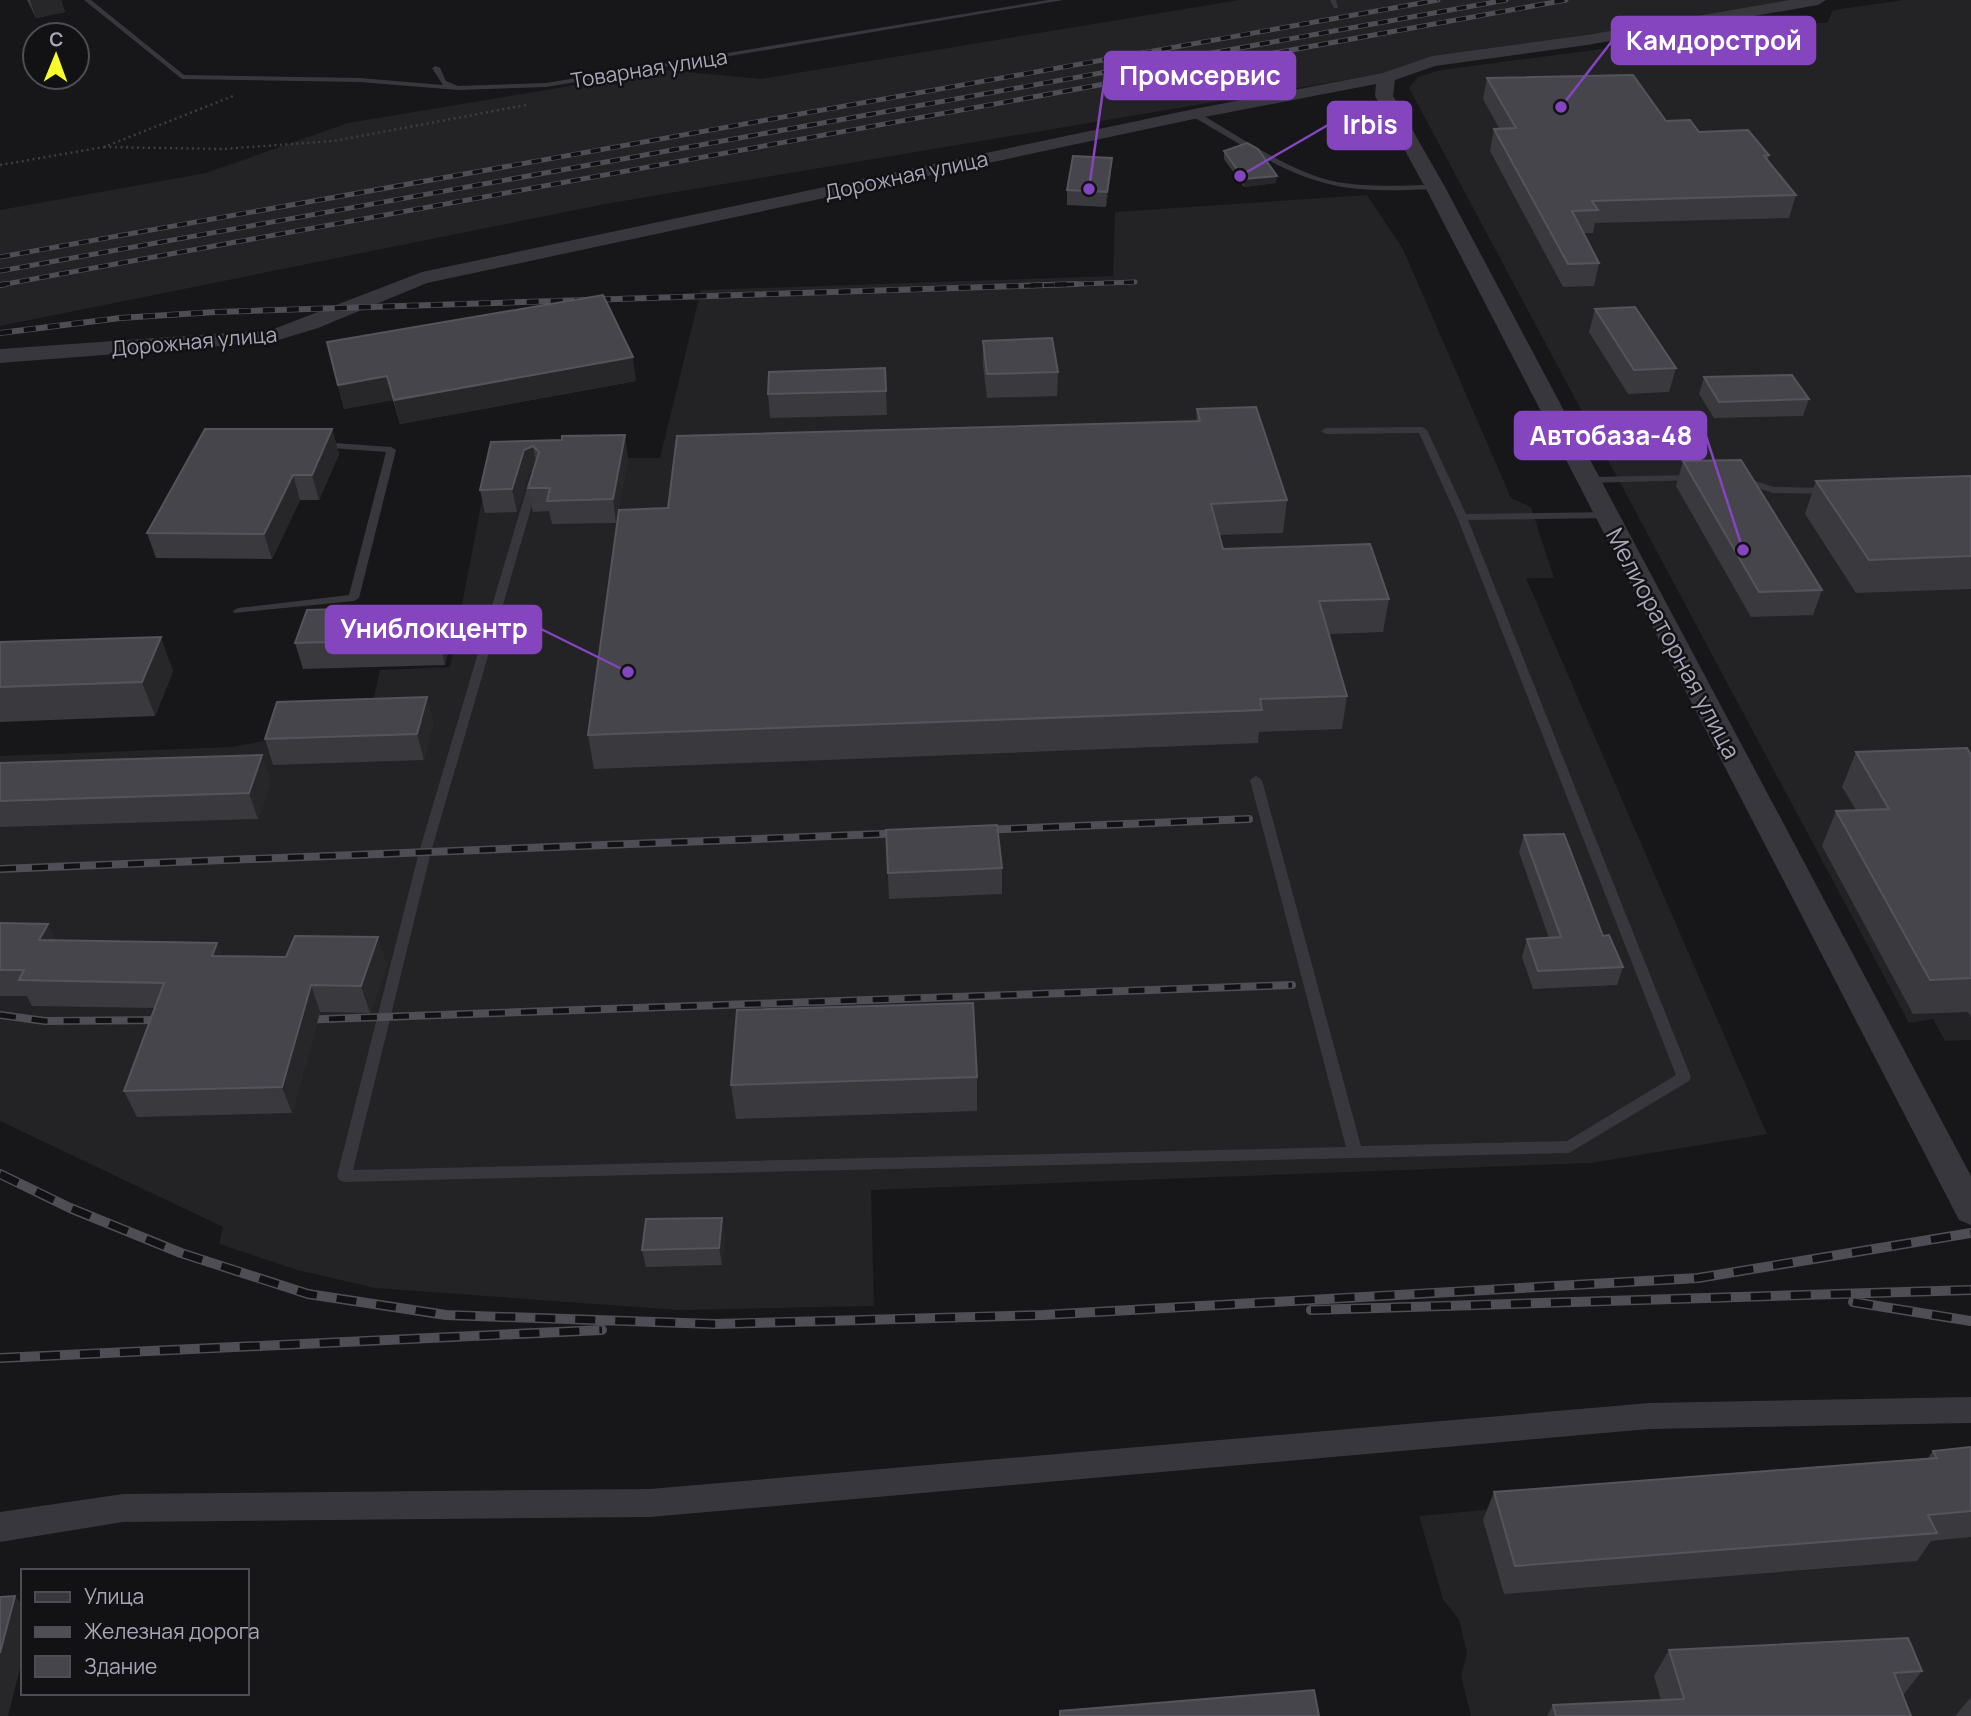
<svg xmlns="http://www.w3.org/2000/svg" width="1971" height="1716" viewBox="0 0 1971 1716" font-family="Manrope,sans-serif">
<rect width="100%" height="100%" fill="#171618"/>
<!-- built -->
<path fill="#232225" d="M1239,0H1795L1387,73L605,204L0,326V210L206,173L348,123L666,70L761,79Z
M1904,0H1971V1040L1945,1041L1933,1019L1909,1023L1409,88L1418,77L1441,70L1632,45L1638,42L1762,23H1827L1833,10Z
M1367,195L1403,249L1511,498L1531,507L1554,578H1526L1767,1134L1591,1163L871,1190L874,1306L679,1310L375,1288L297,1270L219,1244L223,1227L0,1121V756L232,747L284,737L366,733L380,670L450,667L490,458H660L701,290L1113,276L1115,212Z
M1971,1465V1716H1471L1461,1676L1467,1653L1459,1620L1443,1599L1419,1516Z"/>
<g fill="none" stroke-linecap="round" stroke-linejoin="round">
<!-- path -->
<path stroke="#3d3d44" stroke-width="2.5" stroke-dasharray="2 3.5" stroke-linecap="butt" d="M104,147L222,149L334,141L526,105
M0,165L104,147L233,96"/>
<!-- service -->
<path fill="#38373d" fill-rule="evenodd" d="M84,0H91L184,75L360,78L443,85L432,68L436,66L440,68L446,81L458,86L546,83L1048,0H1063L546,87L458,90L360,82L182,79Z
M1330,0H1336L1338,8H1334Z
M1191,112H1197C1241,137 1287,171 1337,182C1369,188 1403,185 1435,185L1439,187L1435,189C1404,190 1373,192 1343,187C1287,178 1239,142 1191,116Z
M1422,427L1427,430L1466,514L1607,512L1612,515L1607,518L1468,520L1691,1077L1689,1081L1569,1153L344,1182L339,1180L337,1176L419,852L529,481L534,478L539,481L431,852L353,1170L1346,1147L1250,780L1256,776L1262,780L1361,1146L1567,1141L1676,1075L1457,517L1419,433L1326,434L1321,431L1326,428Z
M320,442L391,447L396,450L359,598L354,601L234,613L233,611L238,608L349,595L386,452L317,447L315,445Z
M1693,475L1696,476V480L1589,483L1584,480L1589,477Z
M1743,477L1774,487L1828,488L1833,491L1828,494L1773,493L1740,482V478Z"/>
<!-- minor -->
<path fill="#38373d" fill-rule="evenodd" d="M1971,1397V1423L1650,1429L650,1517L123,1522L0,1542V1512L123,1494L650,1489L1650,1403Z"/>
<!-- tertiary -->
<path fill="#38373d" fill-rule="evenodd" d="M1790,0H1826L1818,5L1587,45L1435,66L1395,80L1393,96L1445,187L1971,1176V1225L1959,1220L1425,187L1375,96L1376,84L1194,119L427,283L318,328L272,342L0,363V349L271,330L422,272L1194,109L1383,73L1432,56L1587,35Z"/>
<defs>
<path id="rail-far3" d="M0,257L1438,0
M0,271L1506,0
M0,285L1566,0
M1024,286L1135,282"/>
<path id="rail-far2" d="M0,285L6,284
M0,333L120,318L216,312L1077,284"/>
<path id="rail-far1" d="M979,830L1249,819
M0,869L906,833
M0,1015L45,1021L168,1020
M297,1020L1292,985"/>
<path id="rail" d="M0,1174L70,1208L181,1253L308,1294L446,1315L714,1324L1042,1315L1698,1278L1971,1233
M1853,1302L1971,1321
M1311,1310L1971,1290
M0,1358L602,1330"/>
</defs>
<!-- rail-far3 casing -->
<use href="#rail-far3" stroke="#4f4e56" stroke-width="5"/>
<!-- rail-far2 casing -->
<use href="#rail-far2" stroke="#4f4e56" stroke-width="6"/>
<!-- rail-far1 casing -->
<use href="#rail-far1" stroke="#4f4e56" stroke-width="8"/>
<!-- rail casing -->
<use href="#rail" stroke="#4f4e56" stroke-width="10"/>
<!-- rail-far3 -->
<use href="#rail-far3" stroke="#121113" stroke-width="3.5" stroke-dasharray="10" stroke-linecap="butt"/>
<!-- rail-far2 -->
<use href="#rail-far2" stroke="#121113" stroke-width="4.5" stroke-dasharray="12" stroke-linecap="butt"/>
<!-- rail-far1 -->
<use href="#rail-far1" stroke="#121113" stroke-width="5" stroke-dasharray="16" stroke-linecap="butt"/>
<!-- rail -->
<use href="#rail" stroke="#121113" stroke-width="7" stroke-dasharray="20" stroke-linecap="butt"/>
</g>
<!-- wall -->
<path fill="#3a393d" d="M27,0H61L65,12L36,18Z
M1487,78L1666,121L1769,155L1768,161L1796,195L1789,218L1595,223L1593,233H1584L1599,263L1594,286L1563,287L1490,151L1494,129L1499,128L1483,99Z
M1224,151L1276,183L1244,187L1224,159Z
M1111,173L1106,207L1067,205V190Z
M1595,309L1676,368L1669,392L1628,394L1589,332Z
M983,341L1058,372L1057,396L987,398L983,365Z
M885,368L887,415L770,418L768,394Z
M1704,377L1809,399L1803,416L1714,418L1699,394Z
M636,381L400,424L393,400L344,409L338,385Z
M1197,409L1287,500L1283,533L1219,535L1223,549L1389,599L1383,632L1329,634L1347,696L1342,729L1259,732L1258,743L594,769L588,735L668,508L1196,421Z
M332,429L339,454L319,500H300L272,559L156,558L147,533Z
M491,442L628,458L616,523L552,524L549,511L533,512L528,488L534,471L528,473L517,512L485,513L480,490Z
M1683,461L1822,590L1813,615L1751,617L1676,486Z
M1971,476V589L1856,593L1805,514L1816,481Z
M453,631L445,665L303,669L295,643Z
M0,642L173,671L155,716L0,722Z
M427,697L433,723L424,760L273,765L265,739Z
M1856,752L1971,755V1017L1968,1012L1913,1014L1822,846L1836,811L1856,810L1842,787Z
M0,763L271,781L258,819L0,827Z
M886,830L1002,868V894L889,899Z
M1524,835L1603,936L1623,967L1617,985L1533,989L1522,957L1527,939L1549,938L1519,852Z
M0,923L56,940L217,943L222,956L387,964L370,1013L320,1012L292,1113L137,1117L124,1091L154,1008L32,1006L27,996H0Z
M977,1077V1111L736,1119L731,1085Z
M725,1235L722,1265L646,1267L642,1250Z
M1971,1447V1537L1931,1541L1917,1561L1504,1594L1483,1520L1494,1492L1928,1458L1933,1451Z
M1669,1650L1922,1671L1903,1695L1911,1716H1547L1553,1705L1661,1700L1654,1676Z
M1971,1697V1716H1955Z"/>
<!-- shaded-wall -->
<path fill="#272629" d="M30,0H61L65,12L36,18Z
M1112,158L1111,173L1106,207L1107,192Z
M1277,176L1276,183L1244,187V179Z
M633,357L636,381L400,424L394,400Z
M387,376L393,400L344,409L338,385Z
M332,429L339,454L319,500L312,475Z
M625,435L628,458L616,523L613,499Z
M533,446L537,469L528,473L517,512L512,489L524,450Z
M293,475L300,500L272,559L264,534Z
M447,606L453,631L445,665L439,639Z
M161,637L173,671L155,716L142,682Z
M427,697L433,723L424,760L417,734Z
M262,755L271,781L258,819L249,793Z
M48,924L60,950L39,940Z
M378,937L387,964L370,1013L361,986Z
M217,943L227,970L212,956Z
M311,985L320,1012L292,1113L282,1087Z
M722,1218L725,1235L722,1265L719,1248Z
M15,1596L23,1606V1657L8,1716H0V1653Z"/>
<!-- building -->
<path fill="#46454b" stroke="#55545c" stroke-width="2" d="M1633,75L1666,121L1690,120L1699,132L1748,130L1769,155L1764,156L1796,195L1592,201L1598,210L1572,211L1599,263L1568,264L1494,129L1516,128L1487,78Z
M1247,143L1258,149L1277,176L1244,179L1224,151Z
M1073,156L1112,158L1107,192L1067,190Z
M603,295L633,357L394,400L387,376L338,385L327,342Z
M1635,307L1676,368L1634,370L1595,309Z
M1052,338L1058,372L987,374L983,341Z
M885,368L886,391L768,394L769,372Z
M1792,375L1809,399L1719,402L1704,377Z
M1256,407L1287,500L1211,504L1223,549L1370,544L1389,599L1319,601L1347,696L1260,699L1262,710L588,735L619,510L668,508L677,436L1200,421L1197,409Z
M205,429H332L312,475H293L264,534L147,533Z
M625,435L613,499L547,501L550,488H528L539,452L533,446L524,450L512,489L480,490L491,442L562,440V436Z
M1741,460L1822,590L1759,592L1683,461Z
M1971,476V556L1869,560L1816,481Z
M447,606L439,639L295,643L307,610Z
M161,637L142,682L0,687V642Z
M427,697L417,734L265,739L277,702Z
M1967,748L1971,755V978L1930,980L1836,811L1889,809L1856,752Z
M262,755L249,793L0,801V763Z
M997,825L1002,868L888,873L886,830Z
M1564,834L1603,936L1609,935L1623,967L1538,971L1527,939L1561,937L1524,835Z
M0,923L48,924L39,940L217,943L212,956L286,957L295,936L378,937L361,986L311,985L282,1087L124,1091L164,983L19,980L24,970H0Z
M973,1003L977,1077L731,1085L737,1010Z
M722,1218L719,1248L642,1250L646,1219Z
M1971,1447V1511L1928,1515L1937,1533L1515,1566L1494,1492L1937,1458L1933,1451Z
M15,1596L0,1653V1597Z
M1908,1638L1922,1671L1894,1673L1911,1716H1556L1553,1705L1684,1699L1669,1650Z
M1314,1690L1319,1716H1060V1711Z"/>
<g text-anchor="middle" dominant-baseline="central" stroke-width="5" stroke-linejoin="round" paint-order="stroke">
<!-- far-street labels -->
<g font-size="21" fill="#a8a7b9" stroke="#121113">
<text transform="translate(649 68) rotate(-9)">Товарная улица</text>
<text transform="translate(906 175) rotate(-12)">Дорожная улица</text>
<text transform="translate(194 341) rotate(-5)">Дорожная улица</text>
</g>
<!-- street labels -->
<g font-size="24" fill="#a8a7b9" stroke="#121113">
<text transform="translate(1674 643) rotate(62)">Мелиораторная улица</text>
</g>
</g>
<!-- callouts -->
<path fill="none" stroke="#8445be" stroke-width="2.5" d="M1561 107L1612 41M1089 189L1105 76M1240 176L1328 125M1743 550L1706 436M628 672L541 629"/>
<g fill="#8445be" stroke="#121113" stroke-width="2.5">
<circle cx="1561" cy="107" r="7"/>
<circle cx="1089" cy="189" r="7"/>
<circle cx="1240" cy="176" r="7"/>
<circle cx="1743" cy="550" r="7"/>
<circle cx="628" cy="672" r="7"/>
</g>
<g fill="#8445be" stroke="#8445be" stroke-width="2.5">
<rect x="1612" y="17" width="203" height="47" rx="7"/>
<rect x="1105" y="52" width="190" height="47" rx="7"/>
<rect x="1328" y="102" width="83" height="47" rx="7"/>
<rect x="1515" y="412" width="191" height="47" rx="7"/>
<rect x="326" y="606" width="215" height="47" rx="7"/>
</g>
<g font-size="26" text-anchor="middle" font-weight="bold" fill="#fff">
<text x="1714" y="50">Камдорстрой</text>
<text x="1200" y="85">Промсервис</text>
<text x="1370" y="134">Irbis</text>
<text x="1611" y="445">Автобаза-48</text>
<text x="434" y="638">Униблокцентр</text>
</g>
<!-- legend -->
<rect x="21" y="1569" width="228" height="126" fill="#121113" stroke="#4e4d55" stroke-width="2"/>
<rect x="35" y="1592" width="35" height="10" fill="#38373d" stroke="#4e4d55" stroke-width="2"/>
<text x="84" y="1604" font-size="21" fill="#a8a7b9">Улица</text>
<rect x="35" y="1627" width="35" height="10" fill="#4f4e56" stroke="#4e4d55" stroke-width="2"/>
<text x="84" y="1639" font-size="21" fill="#a8a7b9">Железная дорога</text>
<rect x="35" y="1656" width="35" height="21" fill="#46454b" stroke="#4e4d55" stroke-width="2"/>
<text x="84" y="1674" font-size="21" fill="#a8a7b9">Здание</text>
<!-- north arrow -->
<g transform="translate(56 56) rotate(1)"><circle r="33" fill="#121113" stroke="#4e4d55" stroke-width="2"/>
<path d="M0-5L12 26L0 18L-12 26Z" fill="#f8fb2b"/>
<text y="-10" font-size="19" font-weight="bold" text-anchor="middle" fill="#a8a7b9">С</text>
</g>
</svg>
